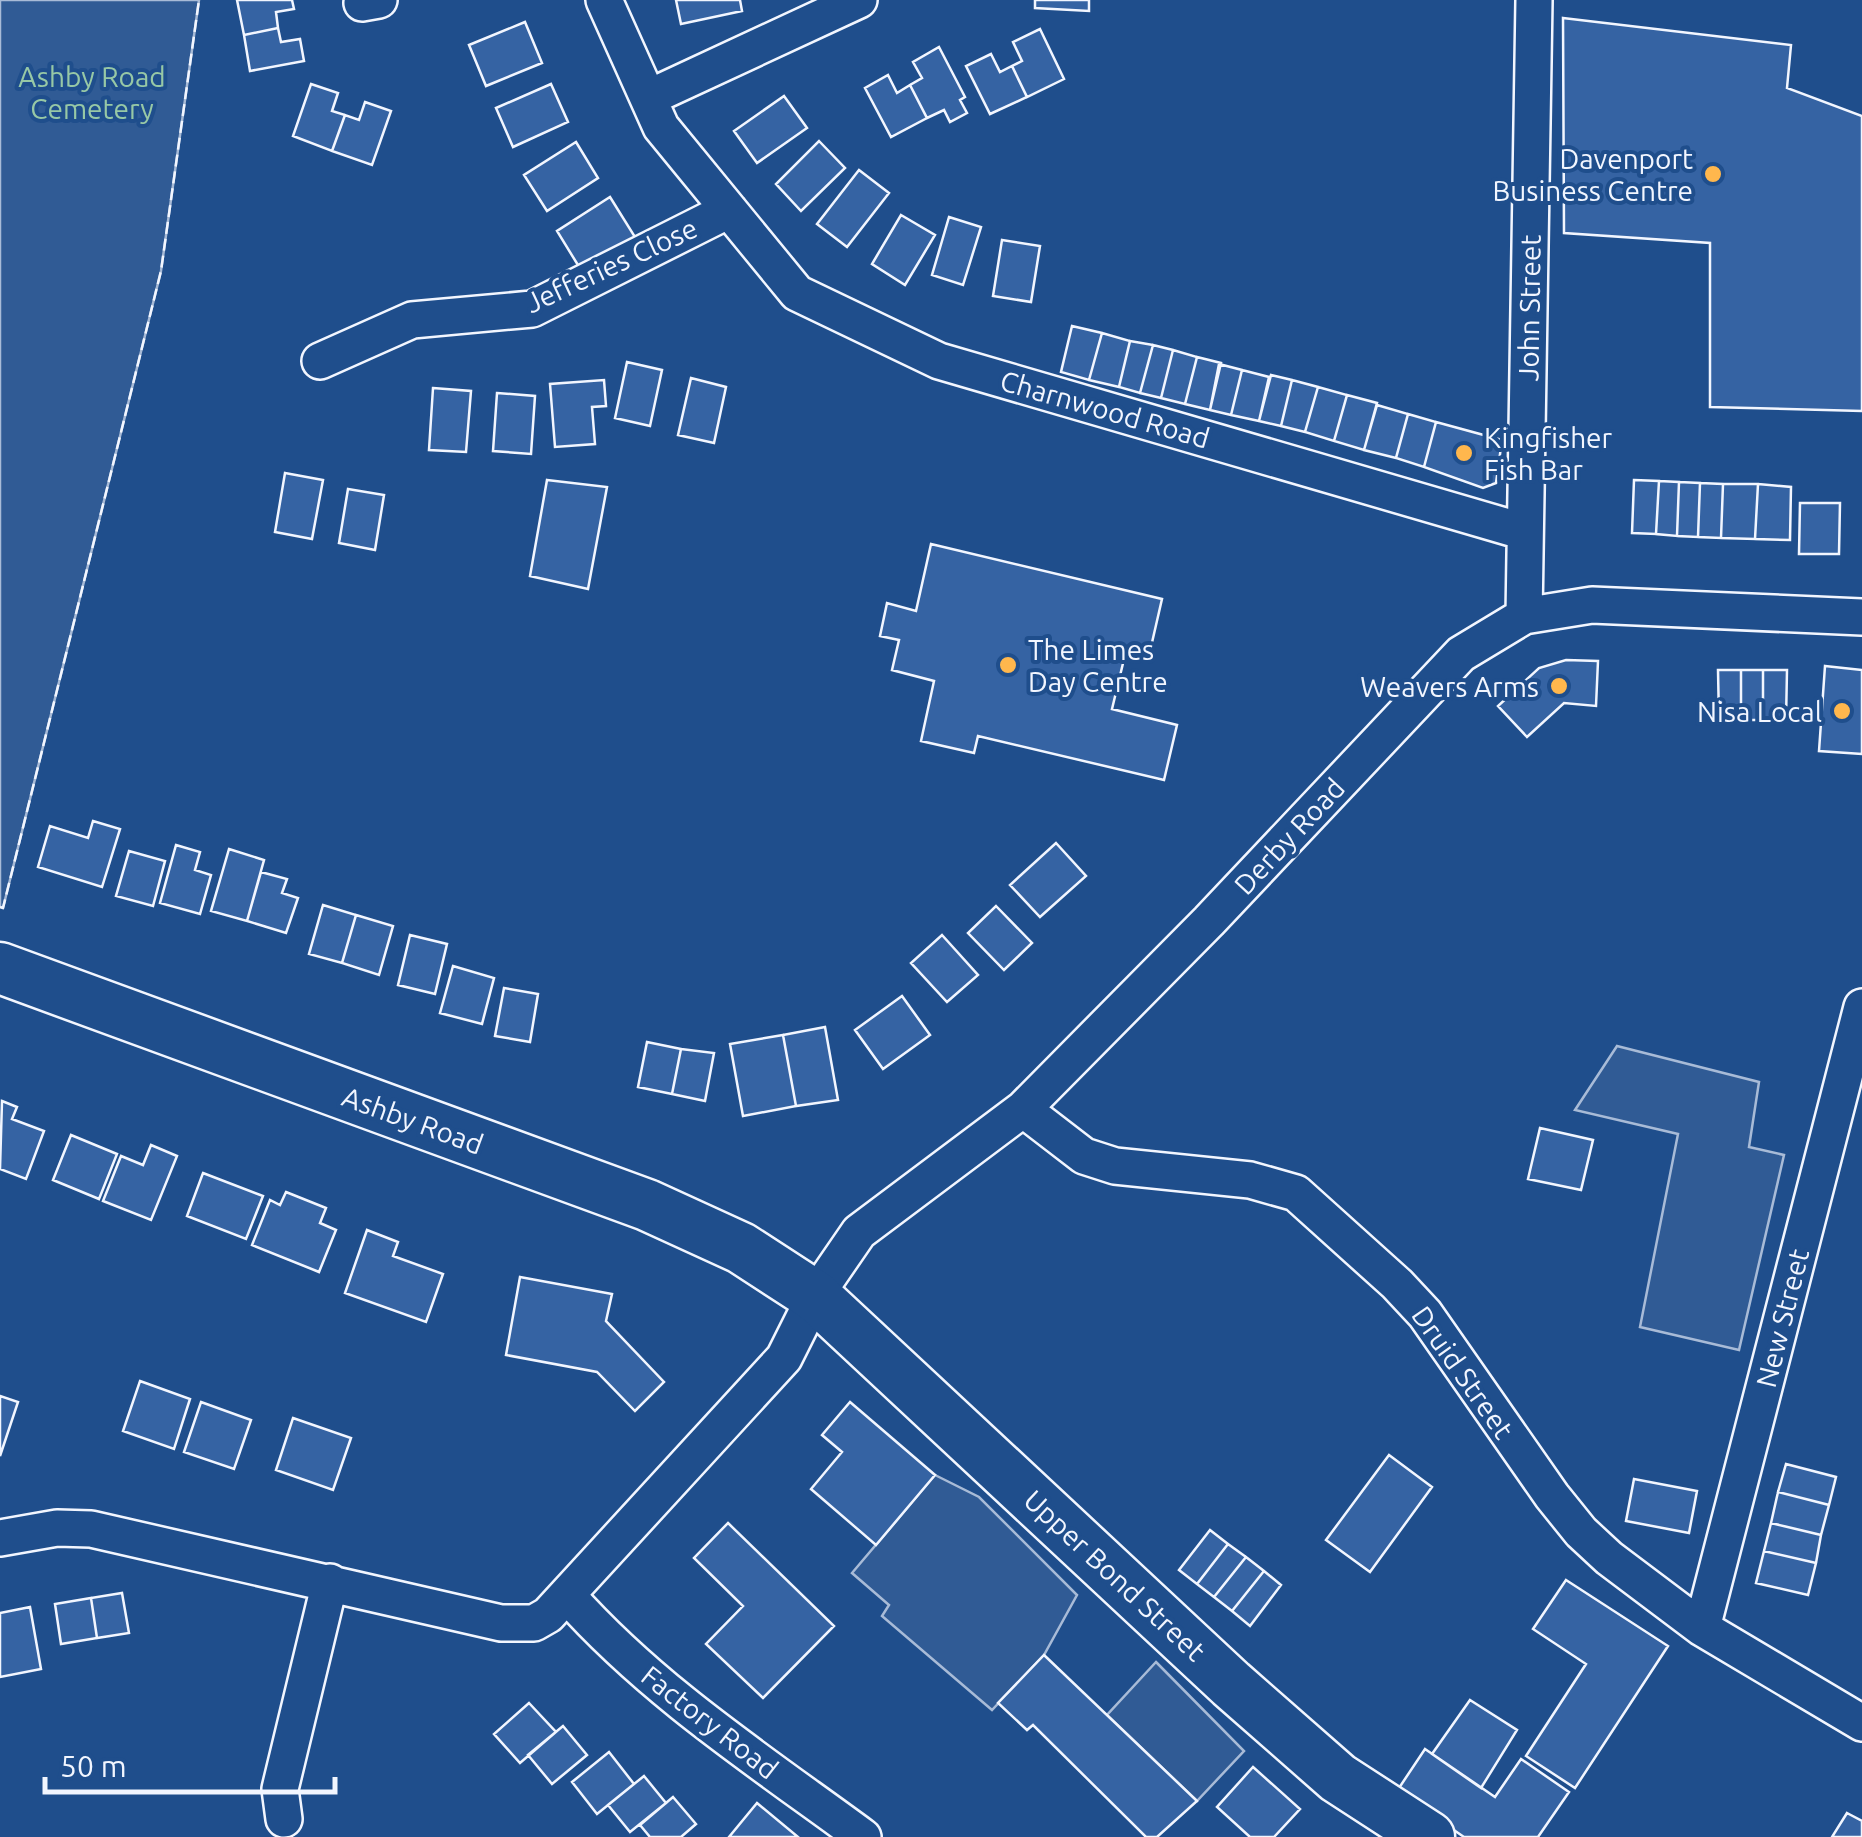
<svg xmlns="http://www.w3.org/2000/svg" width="1862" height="1837" viewBox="0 0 1862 1837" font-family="Ubuntu,sans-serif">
<rect width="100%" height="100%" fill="#1f4e8c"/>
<!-- built -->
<path fill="#305b95" stroke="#a8bbd7" stroke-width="2.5" d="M0,0H199L161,271L3,908L0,907Z
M1617,1046L1759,1082L1749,1147L1784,1155L1739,1350L1640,1327L1678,1134L1575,1110Z
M935,1475L979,1497L1077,1595L1044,1655L992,1710L882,1616L889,1605L852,1573Z
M1156,1662L1244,1751L1197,1801L1107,1715Z"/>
<!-- building -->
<path fill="#3563a3" stroke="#f2f6ff" stroke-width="2.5" d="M237,0H292L294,9L276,12L278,28L244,35Z
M676,0H740L742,11L681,24Z
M1035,0H1089V11L1035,8Z
M1563,18L1791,45L1787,88L1862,116V411L1710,407V243L1564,233Z
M525,22L542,63L486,86L469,45Z
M278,28L281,42L300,39L304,61L250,71L244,35Z
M1040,29L1064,79L1027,97L1012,66L1022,61L1013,42Z
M939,47L965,97L960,100L967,113L950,122L944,110L927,118L910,85L922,78L913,62Z
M991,54L1000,72L1012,66L1027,97L990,114L966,66Z
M888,75L897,93L910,85L927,118L891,137L865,88Z
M311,84L338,93L332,111L345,115L332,151L293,136Z
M551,84L568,122L513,147L496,108Z
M784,96L807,128L757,163L734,131Z
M365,102L391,111L372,165L332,151L345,115L359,120Z
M819,141L845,168L801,211L776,184Z
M576,142L598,178L547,211L524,175Z
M859,170L889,193L847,247L817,224Z
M610,197L635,237L581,270L557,231Z
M901,215L935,235L905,285L872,264Z
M949,217L981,227L963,285L932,275Z
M1002,240L1040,246L1031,302L993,296Z
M1072,326L1102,333L1089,380L1061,372Z
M1102,333L1130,341L1119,387L1089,380Z
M1130,341L1153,345L1140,393L1119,387Z
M1153,345L1173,350L1161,398L1140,393Z
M1173,350L1197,357L1185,404L1161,398Z
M1197,357L1221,363L1210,410L1185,404Z
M627,362L662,370L650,426L615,418Z
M1219,364L1242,370L1231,415L1210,410Z
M1242,370L1269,377L1259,421L1231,415Z
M1271,375L1292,380L1281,426L1259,421Z
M691,378L726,387L714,443L678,435Z
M604,380L606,406L592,407L595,444L555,447L550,384Z
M1292,380L1318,387L1305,432L1281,426Z
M1318,387L1347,395L1334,441L1305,432Z
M433,388L471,391L466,452L429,450Z
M497,393L535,396L531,454L493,451Z
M1347,395L1377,403L1364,450L1334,441Z
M1377,405L1408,414L1396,458L1364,450Z
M1408,414L1436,422L1424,467L1396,458Z
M1436,422L1502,440L1496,483L1483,488L1424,467Z
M285,473L323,480L312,539L275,532Z
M547,480L607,487L588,589L530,576Z
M1634,480L1659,481L1656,534L1632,533Z
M1659,481L1679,482L1677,536L1656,534Z
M1679,482L1700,483L1698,537L1677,536Z
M1700,483L1723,484L1721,538L1698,537Z
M1723,484H1758L1755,539L1721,538Z
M1758,484L1791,487L1790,540L1755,539Z
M348,489L384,495L375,550L339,543Z
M1800,503H1840L1839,554H1799Z
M931,544L1162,599L1148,660L1125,655L1112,709L1177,725L1164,780L978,736L974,753L921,741L934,681L892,670L899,640L880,636L887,603L916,611Z
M1566,660L1598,661L1596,706L1564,703L1527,737L1498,706L1539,668Z
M1825,666L1862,670V754L1819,751Z
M1718,670H1741V720H1719Z
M1741,670H1763V720H1741Z
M1763,670H1787L1786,721L1763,720Z
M93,821L120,829L102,887L38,867L50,826L88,838Z
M1056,843L1086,876L1040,917L1010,885Z
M176,845L200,852L195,870L211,875L200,914L160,903Z
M229,849L264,860L247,921L211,911Z
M129,851L165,861L153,906L116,896Z
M261,872L287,879L282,893L298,898L286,933L247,921Z
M323,905L356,915L342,963L309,954Z
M996,906L1032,943L1004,970L968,933Z
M356,915L393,926L379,975L342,963Z
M410,935L447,944L435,994L398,985Z
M942,935L978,975L947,1002L911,963Z
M453,966L494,978L482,1024L440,1013Z
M504,988L538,994L530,1042L495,1036Z
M902,996L930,1035L883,1069L855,1030Z
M825,1027L838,1100L796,1106L783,1035Z
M783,1035L796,1106L743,1116L730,1044Z
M647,1042L681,1049L672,1094L638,1087Z
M681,1049L714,1053L705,1101L672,1094Z
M2,1101L17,1107L12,1119L44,1131L26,1179L0,1169Z
M1540,1128L1593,1140L1581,1190L1528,1179Z
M71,1135L117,1154L99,1199L53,1180Z
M151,1145L177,1156L151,1220L103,1201L121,1156L143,1165Z
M203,1173L263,1196L246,1239L187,1216Z
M286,1192L326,1208L320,1223L336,1230L319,1272L252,1245L270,1200L280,1205Z
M367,1230L398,1242L393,1256L443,1274L426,1322L345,1293Z
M520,1277L612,1294L606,1321L664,1382L635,1411L597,1372L506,1355Z
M140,1381L190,1399L174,1449L123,1431Z
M0,1396L18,1402L0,1456Z
M201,1402L251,1420L234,1469L184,1452Z
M850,1402L935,1475L876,1545L811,1489L842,1452L822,1435Z
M293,1418L351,1438L333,1490L276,1470Z
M1389,1455L1432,1487L1370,1572L1326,1540Z
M1786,1464L1836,1477L1829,1505L1778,1492Z
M1634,1479L1697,1491L1689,1533L1626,1521Z
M1778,1492L1829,1505L1821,1535L1771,1523Z
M728,1523L834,1626L763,1698L706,1644L743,1606L694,1558Z
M1771,1523L1821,1535L1816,1563L1764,1551Z
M1210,1530L1228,1544L1197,1584L1179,1570Z
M1228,1544L1246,1557L1214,1597L1197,1584Z
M1764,1551L1816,1563L1808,1595L1756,1583Z
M1246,1557L1264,1571L1232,1611L1214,1597Z
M1264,1571L1281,1585L1250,1626L1232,1611Z
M1566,1580L1668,1646L1575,1788L1526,1756L1586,1664L1533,1629Z
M122,1593L129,1633L97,1638L91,1598Z
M91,1598L97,1638L61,1644L55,1604Z
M30,1607L41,1669L0,1677V1613Z
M1044,1655L1197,1801L1157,1837H1146L1033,1725L1027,1730L998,1703Z
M1470,1700L1517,1730L1481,1788L1432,1754Z
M529,1703L556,1732L520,1763L494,1734Z
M563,1726L587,1755L552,1784L528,1755Z
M1425,1749L1495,1797L1521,1759L1569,1792L1538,1837H1464L1397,1791Z
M609,1752L634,1784L597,1814L572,1782Z
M1253,1767L1300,1809L1274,1837H1250L1217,1807Z
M644,1776L666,1803L630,1832L608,1805Z
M673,1797L696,1824L681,1837H650L640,1825Z
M757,1803L798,1837H729Z
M1847,1813L1862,1821V1837H1832Z"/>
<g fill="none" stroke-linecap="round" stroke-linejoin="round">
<defs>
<path id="street" d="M604,0L661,127L797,293L939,361L1525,532
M362,3L379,0
M648,98L859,0
M320,361L412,320L532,309L729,210
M1524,616L1534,0
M1023,1109L1084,1156L1115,1166L1250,1180L1296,1193L1397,1284L1425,1314L1552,1496L1581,1532L1609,1558L1702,1628L1862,1723
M0,1538L57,1528L91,1529L501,1623H534L548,1615L784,1358L815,1296L859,1232L1023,1109L1209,921L1461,654L1524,616L1592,605L1862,617
M567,1595C652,1691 761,1762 863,1837
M1702,1628L1862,1007
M284,1819L280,1789L330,1582"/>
<path id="secondary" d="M0,968L647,1205L741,1248L815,1296L1231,1684L1338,1778L1429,1837"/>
</defs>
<!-- street casing -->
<use href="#street" stroke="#f2f6ff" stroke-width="40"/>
<!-- secondary casing -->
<use href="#secondary" stroke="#f2f6ff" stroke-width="55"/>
<!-- street -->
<use href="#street" stroke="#1f4e8c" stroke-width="35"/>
<!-- secondary -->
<use href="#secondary" stroke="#1f4e8c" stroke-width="50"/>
<!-- fence -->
<path stroke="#f2f6ff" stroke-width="2.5" stroke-dasharray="12 5" stroke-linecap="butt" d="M0,907L3,908L161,271L199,0"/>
</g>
<!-- markers -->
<g fill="#ffb74d" stroke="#1f4e8c" stroke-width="4">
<circle cx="1713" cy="174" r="10"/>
<circle cx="1464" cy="453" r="10"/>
<circle cx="1008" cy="665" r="10"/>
<circle cx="1559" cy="686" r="10"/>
<circle cx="1842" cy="711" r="10"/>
</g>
<g text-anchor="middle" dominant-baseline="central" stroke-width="8" stroke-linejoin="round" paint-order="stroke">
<!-- park labels -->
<g font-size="28" fill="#97c8a6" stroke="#1f4e8c">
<text x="92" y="76">Ashby Road<tspan x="92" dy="32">Cemetery</tspan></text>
</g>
<!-- poi labels -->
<g font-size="28" fill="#f2f6ff" stroke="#1f4e8c" text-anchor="end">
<text x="1693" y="158">Davenport<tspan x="1693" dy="32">Business Centre</tspan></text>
<text x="1484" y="437" text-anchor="start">Kingfisher<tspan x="1484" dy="32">Fish Bar</tspan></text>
<text x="1028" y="649" text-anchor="start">The Limes<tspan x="1028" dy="32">Day Centre</tspan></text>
<text x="1539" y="686">Weavers Arms</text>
<text x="1822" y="711">Nisa Local</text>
</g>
<!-- street labels -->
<g font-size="28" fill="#f2f6ff" stroke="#1f4e8c">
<text transform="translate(611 265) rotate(-25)">Jefferies Close</text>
<text transform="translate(1529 308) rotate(-89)">John Street</text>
<text transform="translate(1105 409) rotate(16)">Charnwood Road</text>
<text transform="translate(1289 836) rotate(-47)">Derby Road</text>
<text transform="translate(413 1120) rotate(20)">Ashby Road</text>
<text transform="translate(1782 1318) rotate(-76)">New Street</text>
<text transform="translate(1463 1372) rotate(55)">Druid Street</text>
<text transform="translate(1115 1575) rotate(43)">Upper Bond Street</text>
<text transform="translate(710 1722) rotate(38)">Factory Road</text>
</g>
</g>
<!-- scale -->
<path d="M45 1777v15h290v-15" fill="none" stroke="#f2f6ff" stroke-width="5"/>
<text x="60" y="1777" font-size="30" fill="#f2f6ff" stroke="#1f4e8c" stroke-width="8" paint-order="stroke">50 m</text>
</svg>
